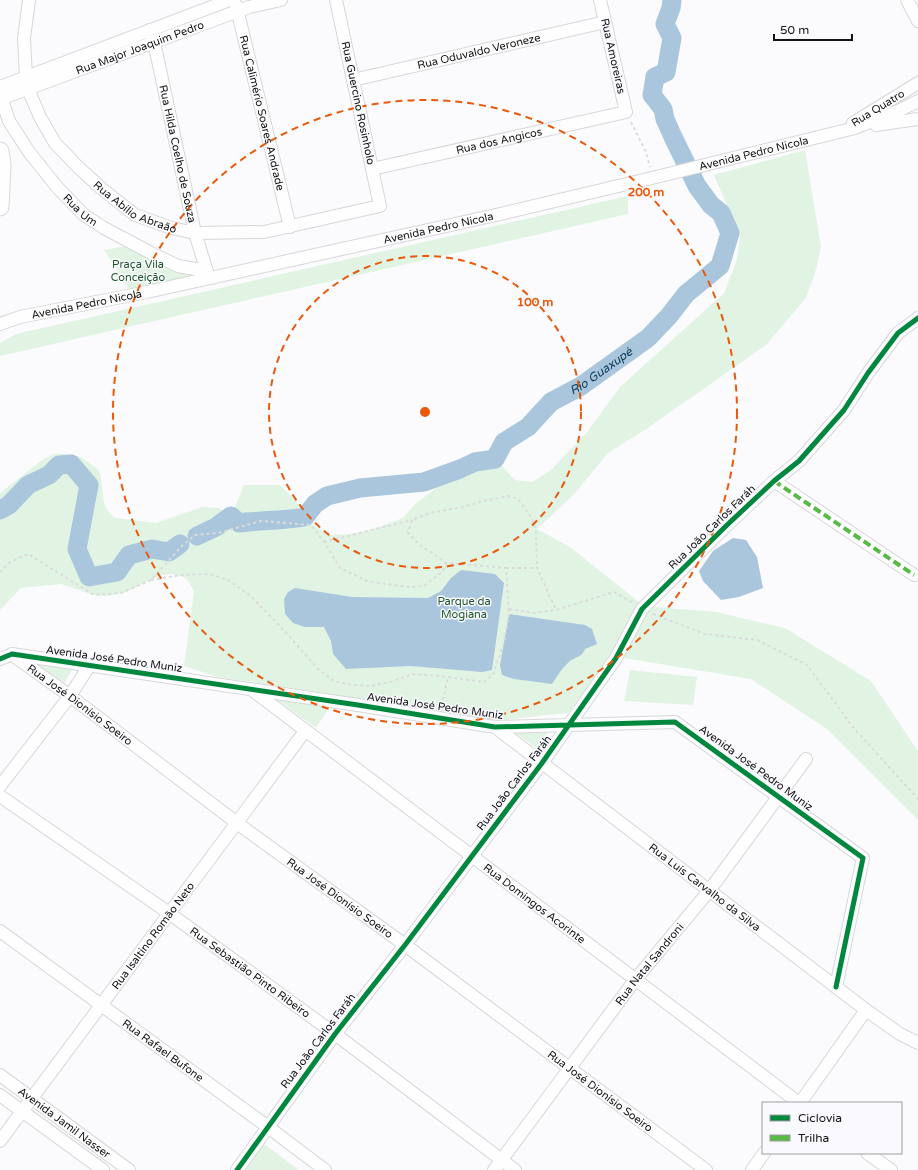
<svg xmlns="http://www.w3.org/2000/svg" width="918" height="1170" viewBox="0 0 918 1170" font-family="'Varela Round',sans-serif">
<rect width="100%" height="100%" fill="#fbfbfd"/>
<!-- green -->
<path fill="#e1f4e4" d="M805,150L821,247L815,273L806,298L766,345L645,430L608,453L574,494L537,529L570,547L644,606L716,612L785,628L871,681L918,751V820L827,729L751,679L612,656L568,713L492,721L435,710L218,677L184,666L194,591L186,578L172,574L158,576L126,592L108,596L94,595L61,584L21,588L0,610V493L42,460L56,453L81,457L100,471L104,503L107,510L115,518L156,523L202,507L219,508L231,516L244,485H279L294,498L305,517L314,526L331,535L350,534L370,530L403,518L414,505L440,485L469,472L485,467L495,459L515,480L532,482L551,470L587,432L620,387L724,293L737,259L740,236L714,175Z
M628,196V214L0,356V343L16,334Z
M127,246L192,276L130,290L104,250Z
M36,663L73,668L64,684Z
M630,670L697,677L693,705L624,701Z
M273,697L329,708L316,728Z
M549,730L537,748L514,732Z
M263,1143L299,1170H245Z"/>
<!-- water -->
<path fill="#aac6dc" d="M733,538L746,540L757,557L763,588L739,597L721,600L703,581L699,571L713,551Z
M461,570L495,574L504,583L492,670L482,672L411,666L346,669L333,654L331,641L324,627H305L293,623L285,614L284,599L288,592L295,588L352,597L428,598L441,591L451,578Z
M509,614L585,625L592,629L597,644L585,649C583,656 576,657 570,661C563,667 557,676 552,684L514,679L502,675L500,665Z"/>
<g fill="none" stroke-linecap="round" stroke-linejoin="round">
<!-- river -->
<g stroke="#aac6dc" stroke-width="19">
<path d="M0,510L9,505L28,485L49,475L59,465L71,464L89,485L77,549L89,577L117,572L129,555L152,549L169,552L180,544"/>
<path id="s1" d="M197,536L216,527L231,516L239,523C261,520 283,521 305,517L315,504L327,496L360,488L424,482L460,469L475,462L495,459L504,442L528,427L551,402L581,386L648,338L669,316L686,294L720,266L730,233L721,213L711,205L697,186L673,137L665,119L663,109L652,95L655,77L666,72L672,38L665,24L671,8L672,0"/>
</g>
<defs>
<g id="minor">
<path id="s2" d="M29,0L24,38L26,78L28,89L40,117L55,143L78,167L102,189L135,215L172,228L195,233L264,232L380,206L336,0"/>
<path d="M907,0L918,21"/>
<path id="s3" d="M236,5L290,227"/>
<path id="s4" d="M150,30L154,42L195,233L209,278"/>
<path id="s5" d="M353,80L605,22"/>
<path d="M0,87L230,0"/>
<path id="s6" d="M0,94L9,121L29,152L57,187L84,215L104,228L153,254L178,266L207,271"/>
<path id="s7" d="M0,99L249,7L281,0"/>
<path id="s8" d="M853,123L918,83"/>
<path d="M876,125L918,119"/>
<path id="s9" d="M372,169L626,112L600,0"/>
<path id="s10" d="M0,324L20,317L147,292L496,215L652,178L855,128L898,111L918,101"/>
<path d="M774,481L914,575"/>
<path id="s11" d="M14,656L70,696L237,823L405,945L706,1170"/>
<path d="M0,659L12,654L358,705L495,727L675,722L863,858L836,987"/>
<path id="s12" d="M252,690L799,1103"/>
<path id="s13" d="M495,727L866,1010L900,1034L918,1043"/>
<path d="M0,786L70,696L89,666"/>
<path id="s14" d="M0,796L169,913L335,1034L515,1170"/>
<path id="s15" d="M0,931L268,1127L325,1170"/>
<path id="s16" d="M0,1075L129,1170"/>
<path d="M0,1095L103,1170"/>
<path d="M800,1103L866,1010"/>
<path id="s17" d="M0,1141L305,731"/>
<path d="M867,1153L891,1170"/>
<path d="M237,1170L335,1034L405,945L542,763L616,658L642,609L727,525L774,481L799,461L844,410L868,373L898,333L918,318"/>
<path id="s18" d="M494,1170L635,980L709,891L806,759"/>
<path d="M752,1170L764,1153"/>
</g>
<path id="secondary" d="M0,151L2,165L0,207"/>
</defs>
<!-- minor casing -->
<use href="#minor" stroke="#d7d7da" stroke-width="14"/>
<!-- secondary casing -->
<use href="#secondary" stroke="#d7d7da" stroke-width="19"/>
<!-- path -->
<path stroke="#dbdbdc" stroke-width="2" stroke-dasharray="3 3" stroke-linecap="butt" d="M631,122L646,152L650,167
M324,542L412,520
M506,568H537
M0,572L10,562L28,554L94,595L121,593L151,580L182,546L195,535L218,533L261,521L311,525L324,542L340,568L367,581L406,587L424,586L442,572L446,563
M151,580L181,575L210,574L228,580L252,597L291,638L318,669L334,681L352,685L371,686L390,682L413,674L440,676L484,682L493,675L504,642L509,614L506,568L446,563L434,554L421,546L408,533L412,520L430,513L463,507L483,501L509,496L518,499L531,517L536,529L537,568L556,610L614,592L633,603
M509,609L535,613L556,610
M653,614L705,634L757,640L807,665L853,727L918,799
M443,700L448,677"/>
<!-- minor -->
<use href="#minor" stroke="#fefeff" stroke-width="12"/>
<!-- secondary -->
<use href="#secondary" stroke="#fefeff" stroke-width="17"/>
<!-- quiet -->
<path stroke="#58b947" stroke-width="4" stroke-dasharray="8 4" stroke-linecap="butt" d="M774,481L914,575"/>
<defs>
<path id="cycleway" d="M0,659L12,654L358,705L495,727L675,722L863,858L836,987
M237,1170L335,1034L405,945L542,763L616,658L642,609L727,525L774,481L799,461L844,410L868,373L898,333L918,318"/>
</defs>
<!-- cycleway casing -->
<use href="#cycleway" stroke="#fafafe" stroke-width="8"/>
<!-- cycleway -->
<use href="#cycleway" stroke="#00873e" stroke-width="5"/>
</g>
<!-- distance rings -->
<g fill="none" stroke="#e8590c" stroke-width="2" stroke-dasharray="7 5">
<circle cx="425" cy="412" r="156"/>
<circle cx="425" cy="412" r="312"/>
</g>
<g text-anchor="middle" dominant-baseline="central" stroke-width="3" stroke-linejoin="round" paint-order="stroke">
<!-- street labels -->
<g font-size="11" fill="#131316" stroke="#fafafe">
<text stroke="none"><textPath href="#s7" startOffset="149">Rua Major Joaquim Pedro</textPath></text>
<text stroke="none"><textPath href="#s5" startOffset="129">Rua Oduvaldo Veroneze</textPath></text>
<text transform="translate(613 56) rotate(77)">Rua Amoreiras</text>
<text transform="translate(358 103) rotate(78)">Rua Guercino Rosinholo</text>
<text stroke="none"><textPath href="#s8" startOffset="29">Rua Quatro</textPath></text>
<text stroke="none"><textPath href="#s3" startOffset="111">Rua Calimério Soares Andrade</textPath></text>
<text stroke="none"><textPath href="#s9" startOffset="130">Rua dos Angicos</textPath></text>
<text stroke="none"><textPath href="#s10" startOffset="773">Avenida Pedro Nicola</textPath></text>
<text stroke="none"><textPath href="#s4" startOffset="127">Rua Hilda Coelho de Souza</textPath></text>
<text stroke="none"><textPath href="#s2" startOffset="254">Rua Abílio Abraão</textPath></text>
<text stroke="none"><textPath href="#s6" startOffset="143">Rua Um</textPath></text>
<text stroke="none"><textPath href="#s10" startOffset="449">Avenida Pedro Nicola</textPath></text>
<text stroke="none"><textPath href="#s10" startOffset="89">Avenida Pedro Nicola</textPath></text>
<text transform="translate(712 527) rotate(-44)">Rua João Carlos Faráh</text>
<text transform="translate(114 659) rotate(8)">Avenida José Pedro Muniz</text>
<text stroke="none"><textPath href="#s11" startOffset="82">Rua José Dionísio Soeiro</textPath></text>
<text transform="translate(435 706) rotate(8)">Avenida José Pedro Muniz</text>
<text transform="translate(756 768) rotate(36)">Avenida José Pedro Muniz</text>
<text transform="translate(514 783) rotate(-53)">Rua João Carlos Faráh</text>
<text stroke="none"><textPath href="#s13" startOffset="264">Rua Luís Carvalho da Silva</textPath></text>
<text stroke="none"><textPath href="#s11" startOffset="406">Rua José Dionísio Soeiro</textPath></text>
<text stroke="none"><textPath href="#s12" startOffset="354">Rua Domingos Acorinte</textPath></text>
<text stroke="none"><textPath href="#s17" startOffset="256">Rua Isaltino Romão Neto</textPath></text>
<text stroke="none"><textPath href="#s18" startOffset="258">Rua Natal Sandroni</textPath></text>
<text stroke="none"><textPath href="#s14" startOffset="306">Rua Sebastião Pinto Ribeiro</textPath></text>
<text transform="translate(318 1041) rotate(-53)">Rua João Carlos Faráh</text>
<text stroke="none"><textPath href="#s15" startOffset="202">Rua Rafael Bufone</textPath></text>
<text stroke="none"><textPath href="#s11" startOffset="730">Rua José Dionísio Soeiro</textPath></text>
<text stroke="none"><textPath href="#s16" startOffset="80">Avenida Jamil Nasser</textPath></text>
</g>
<!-- park labels -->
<g font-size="11" fill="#1e562b" stroke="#fafafe">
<text x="138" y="264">Praça Vila<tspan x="138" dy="13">Conceição</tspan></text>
<text x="464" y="601">Parque da<tspan x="464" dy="13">Mogiana</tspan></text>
</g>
<!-- water labels -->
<g font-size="12" font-style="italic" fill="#073857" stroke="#fafafe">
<text stroke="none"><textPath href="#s1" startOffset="461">Rio Guaxupé</textPath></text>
</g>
</g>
<circle cx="425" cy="412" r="6" fill="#e8590c" stroke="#fafafe" stroke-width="2"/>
<g font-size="12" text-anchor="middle" font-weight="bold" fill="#e8590c" stroke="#fafafe" stroke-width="3" stroke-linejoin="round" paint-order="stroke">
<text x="646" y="196">200 m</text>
<text x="535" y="306">100 m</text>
</g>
<!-- legend -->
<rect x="762" y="1102" width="140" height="52" fill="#fafafe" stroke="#9e9ea1"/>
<rect x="770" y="1115" width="20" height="6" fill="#00873e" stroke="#9e9ea1"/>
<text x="798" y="1122" font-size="12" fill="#131316">Ciclovia</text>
<rect x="770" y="1135" width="20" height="6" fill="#58b947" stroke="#9e9ea1"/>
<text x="798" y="1142" font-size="12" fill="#131316">Trilha</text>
<!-- scale -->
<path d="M774 34v6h78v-6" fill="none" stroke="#131316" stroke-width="2"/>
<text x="780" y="34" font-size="12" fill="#131316" stroke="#fafafe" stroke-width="3" paint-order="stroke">50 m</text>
</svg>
